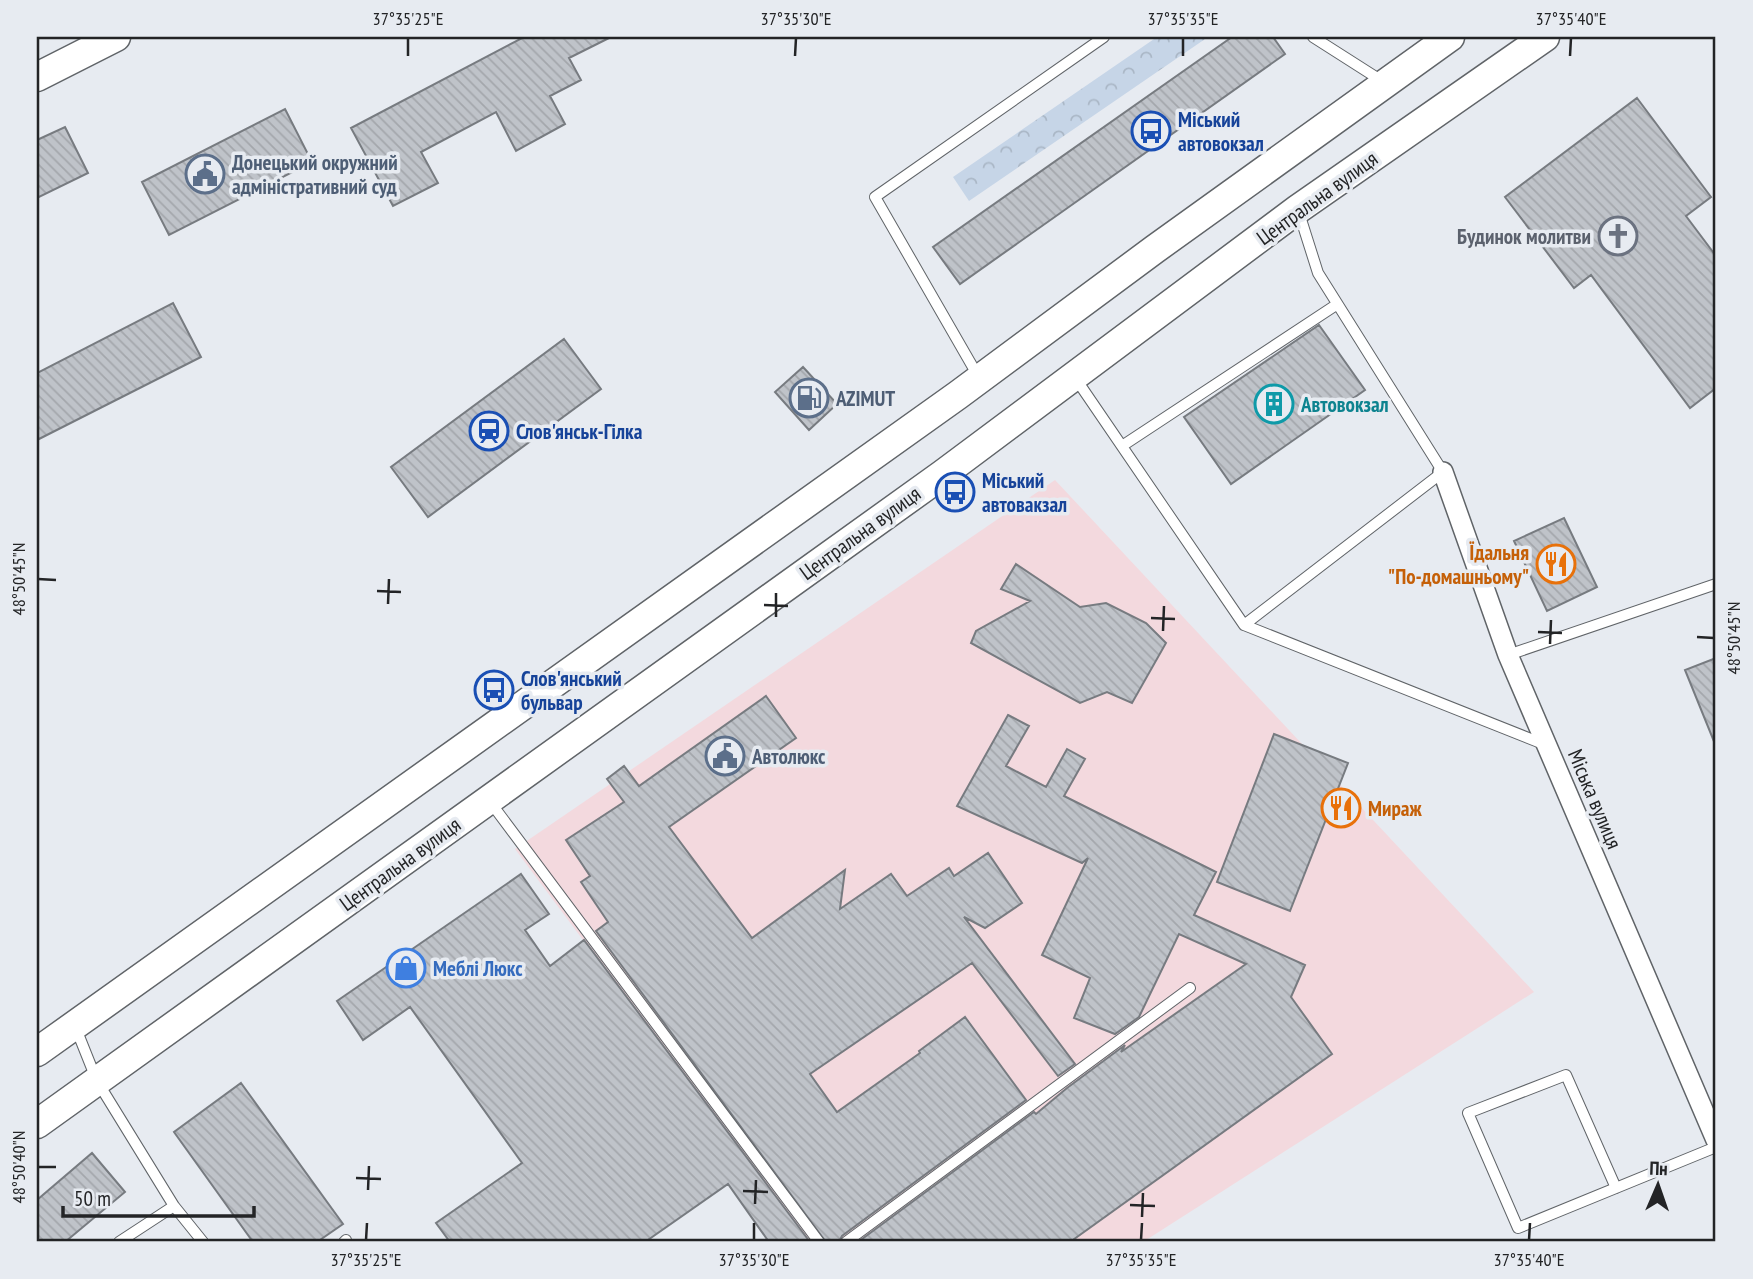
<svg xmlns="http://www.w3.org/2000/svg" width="1753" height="1279" viewBox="0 0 1753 1279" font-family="'PT Sans Narrow',sans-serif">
<defs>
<pattern id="park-crowns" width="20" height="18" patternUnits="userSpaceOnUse" patternTransform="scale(1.75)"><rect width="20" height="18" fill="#c6d5e7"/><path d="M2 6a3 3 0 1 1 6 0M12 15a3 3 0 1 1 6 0" fill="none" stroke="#aab7c6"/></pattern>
<pattern id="building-back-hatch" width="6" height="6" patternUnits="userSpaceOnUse" patternTransform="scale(1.75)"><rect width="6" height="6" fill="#bfc3c9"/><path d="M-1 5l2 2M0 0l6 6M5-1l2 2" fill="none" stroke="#a4a7ac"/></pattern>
</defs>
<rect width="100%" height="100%" fill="#e7ebf1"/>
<!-- commercial -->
<path fill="#f3d9de" d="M1055,480L1534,992L1143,1242H809L515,849Z"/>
<!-- park -->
<path fill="url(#park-crowns)" d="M1157,37H1208L969,201L953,177Z"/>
<!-- building -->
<path fill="url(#building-back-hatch)" stroke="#777b80" stroke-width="2" d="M524,37H611L569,58L581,80L550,96L565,124L516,151L496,112L421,152L438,183L393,206L351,128Z
M1232,37H1273L1285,54L960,284L933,247Z
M1637,98L1711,197L1686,216L1716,256V388L1690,408L1591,275L1574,288L1505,197Z
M285,109L312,162L169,235L142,182Z
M65,127L88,173L37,198V140Z
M173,303L201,357L37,440V373Z
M1319,325L1365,390L1231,484L1184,417Z
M564,339L601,389L428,517L391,467Z
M803,367L837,404L809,430L775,392Z
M1564,518L1597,587L1547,611L1514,541Z
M1016,564L1080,607L1106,603L1146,623L1166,643L1132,703L1107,692L1080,703L971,643L976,631L1030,601L1001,589Z
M1716,658V744H1715L1685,670Z
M766,696L796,738L669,827L752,938L845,870L840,909L891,874L907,896L949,868L954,876L988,853L1022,903L985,928L964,917L1075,1064L1058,1076L972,963L810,1074L837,1112L920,1053L919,1051L965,1017L1026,1100L842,1236L839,1242H826L596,931L608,922L581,882L590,876L566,840L624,802L607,779L624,766L639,786Z
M1008,715L1029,726L1006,766L1046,787L1067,749L1085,759L1064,796L1216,872L1194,915L1305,965L1291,997L1332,1054L1070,1242H858L1034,1112L1036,1114L1067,1088L1125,1045L1121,1052L1246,964L1179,934L1139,1017L1115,1034L1074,1018L1090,978L1042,955L1088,858L1082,863L957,806Z
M1274,734L1348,763L1290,911L1217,882Z
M521,874L549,914L525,930L550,966L584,940L810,1242H769L728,1184L645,1242H450L436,1223L522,1163L410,1007L363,1040L337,1001Z
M241,1083L343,1224L317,1242H253L174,1132Z
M92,1153L125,1192L65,1242H37V1200Z"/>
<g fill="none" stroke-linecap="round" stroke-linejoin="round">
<defs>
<path id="lane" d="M1313,37L1382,81
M978,376L875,197L1104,37
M1076,379L1244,625L1443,472L1318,273L1299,213
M1122,446L1336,305
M1244,625L1546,745
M1508,655L1716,584
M491,803L819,1242
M75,1026L97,1081L174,1206
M1616,1188L1566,1075L1468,1113L1518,1228L1716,1147
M119,1242L174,1206L203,1242
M344,1242L346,1240
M846,1242L1190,988"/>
<path id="street" d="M1443,472L1508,655L1716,1140"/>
<path id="secondary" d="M37,77L116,37
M37,1052L958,395L1155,249L1450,37
M37,1124L943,474L1298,209L1545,37"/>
</defs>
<!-- lane casing -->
<use href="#lane" stroke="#606468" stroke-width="12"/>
<!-- street casing -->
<use href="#street" stroke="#606468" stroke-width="22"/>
<!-- secondary casing -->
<use href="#secondary" stroke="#606468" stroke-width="31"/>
<!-- lane -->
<use href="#lane" stroke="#fff" stroke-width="10"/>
<!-- street -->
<use href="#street" stroke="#fff" stroke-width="19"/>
<!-- secondary -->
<use href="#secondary" stroke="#fff" stroke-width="28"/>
</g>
<!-- ticks -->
<path fill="none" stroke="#232426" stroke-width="2.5" d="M408,56V38M795,56L796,38M1183,56V38M1570,56L1571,38M38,579L56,580M377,591L401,592M388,604L389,579M764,605L788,606M776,617V593M1151,618L1175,619M1163,631L1164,606M1538,632L1562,633M1697,637L1714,638M1550,644L1551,620M38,1167H56M356,1178L381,1179M368,1190L369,1166M743,1191L768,1192M755,1204L756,1180M1130,1205L1155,1206M1142,1217L1143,1193M366,1240L367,1223M754,1240V1223M1141,1240L1142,1223M1529,1240L1530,1223"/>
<!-- icons -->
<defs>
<symbol id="bus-ring" viewBox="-11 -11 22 22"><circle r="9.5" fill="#e7ebf1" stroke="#1a4fb4" stroke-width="1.5"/><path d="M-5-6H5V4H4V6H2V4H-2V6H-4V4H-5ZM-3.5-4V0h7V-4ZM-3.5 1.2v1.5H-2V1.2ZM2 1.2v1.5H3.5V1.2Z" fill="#1a4fb4"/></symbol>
<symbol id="civic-ring" viewBox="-11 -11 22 22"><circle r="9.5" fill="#e7ebf1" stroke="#5c6f8a" stroke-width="1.5"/><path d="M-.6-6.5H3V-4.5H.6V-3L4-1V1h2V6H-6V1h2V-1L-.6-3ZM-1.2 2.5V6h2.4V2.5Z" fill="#5c6f8a"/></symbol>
<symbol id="church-ring" viewBox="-11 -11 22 22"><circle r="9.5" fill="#e7ebf1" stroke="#6b7280" stroke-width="1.5"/><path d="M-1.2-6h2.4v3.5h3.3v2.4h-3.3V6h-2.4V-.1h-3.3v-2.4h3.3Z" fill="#6b7280"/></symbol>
<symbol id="fuel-ring" viewBox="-11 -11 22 22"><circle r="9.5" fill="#e7ebf1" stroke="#5c6f8a" stroke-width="1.5"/><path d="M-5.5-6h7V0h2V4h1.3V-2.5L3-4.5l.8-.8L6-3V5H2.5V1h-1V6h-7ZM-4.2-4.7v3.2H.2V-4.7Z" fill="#5c6f8a"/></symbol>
<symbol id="building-ring" viewBox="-11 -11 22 22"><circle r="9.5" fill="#e7ebf1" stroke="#0f9aa8" stroke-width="1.5"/><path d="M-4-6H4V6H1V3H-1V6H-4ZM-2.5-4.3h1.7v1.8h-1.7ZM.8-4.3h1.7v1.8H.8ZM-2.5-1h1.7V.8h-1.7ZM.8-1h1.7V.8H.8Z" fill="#0f9aa8"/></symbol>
<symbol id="station-ring" viewBox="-11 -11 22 22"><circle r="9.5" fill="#e7ebf1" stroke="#1a4fb4" stroke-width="1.5"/><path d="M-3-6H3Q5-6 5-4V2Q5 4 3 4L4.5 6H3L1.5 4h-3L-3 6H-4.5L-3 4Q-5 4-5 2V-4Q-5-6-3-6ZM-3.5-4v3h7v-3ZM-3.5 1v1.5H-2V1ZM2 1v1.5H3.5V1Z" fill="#1a4fb4"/></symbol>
<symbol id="restaurant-ring" viewBox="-11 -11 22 22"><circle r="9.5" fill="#e7ebf1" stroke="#e8710a" stroke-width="1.5"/><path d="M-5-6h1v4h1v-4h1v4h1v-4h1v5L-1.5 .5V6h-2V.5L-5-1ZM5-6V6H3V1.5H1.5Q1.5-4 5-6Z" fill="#e8710a"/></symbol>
<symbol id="shop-ring" viewBox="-11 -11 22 22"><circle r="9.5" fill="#e7ebf1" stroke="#3f7fe0" stroke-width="1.5"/><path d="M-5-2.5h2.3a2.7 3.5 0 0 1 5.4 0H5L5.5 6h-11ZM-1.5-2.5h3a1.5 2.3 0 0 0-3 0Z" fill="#3f7fe0"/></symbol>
</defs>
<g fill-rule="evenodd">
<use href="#bus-ring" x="1129" y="109" width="44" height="44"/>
<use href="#civic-ring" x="183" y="152" width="44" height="44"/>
<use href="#church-ring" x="1596" y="214" width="44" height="44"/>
<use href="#fuel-ring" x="787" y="376" width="44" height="44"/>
<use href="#building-ring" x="1252" y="382" width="44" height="44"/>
<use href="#station-ring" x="467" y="409" width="44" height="44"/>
<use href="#bus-ring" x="933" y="470" width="44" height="44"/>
<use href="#restaurant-ring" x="1534" y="542" width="44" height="44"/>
<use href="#bus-ring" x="472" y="668" width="44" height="44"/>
<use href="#civic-ring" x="703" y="734" width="44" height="44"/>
<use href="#restaurant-ring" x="1319" y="786" width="44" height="44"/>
<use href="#shop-ring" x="384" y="946" width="44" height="44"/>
</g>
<g text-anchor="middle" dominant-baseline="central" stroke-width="7" stroke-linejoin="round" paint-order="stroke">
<!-- transit labels -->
<g font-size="21" font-weight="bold" fill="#164399" stroke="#e7ebf1" text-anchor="start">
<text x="1178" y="119">Міський<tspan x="1178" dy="24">автовокзал</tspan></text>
<text x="516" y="431">Слов'янськ-Гілка</text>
<text x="982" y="480">Міський<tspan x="982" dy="24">автовакзал</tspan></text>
<text x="521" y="678">Слов'янський<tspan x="521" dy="24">бульвар</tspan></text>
</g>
<!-- service labels -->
<g font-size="21" font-weight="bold" fill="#4e5e75" stroke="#e7ebf1" text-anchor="start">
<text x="232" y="162">Донецький окружний<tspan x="232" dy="24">адміністративний суд</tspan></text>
<text x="836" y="398">AZIMUT</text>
<text x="752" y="756">Автолюкс</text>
</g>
<!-- street labels -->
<g font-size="21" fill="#232426" stroke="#e7ebf1">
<text transform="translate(1317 198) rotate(-36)">Центральна вулиця</text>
<text transform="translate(860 533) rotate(-36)">Центральна вулиця</text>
<text transform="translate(1595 799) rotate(67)">Міська вулиця</text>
<text transform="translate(400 864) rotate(-36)">Центральна вулиця</text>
</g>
<!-- worship labels -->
<g font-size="21" font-weight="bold" fill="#5b616d" stroke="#e7ebf1" text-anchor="end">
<text x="1591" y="236">Будинок молитви</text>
</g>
<!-- culture labels -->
<g font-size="21" font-weight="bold" fill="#0d838f" stroke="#e7ebf1" text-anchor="start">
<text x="1301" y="404">Автовокзал</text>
</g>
<!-- food labels -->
<g font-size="21" font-weight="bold" fill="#c56008" stroke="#e7ebf1" text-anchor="end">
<text x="1529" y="552">Їдальня<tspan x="1529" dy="24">"По-домашньому"</tspan></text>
<text x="1368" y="808" text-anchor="start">Мираж</text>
</g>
<!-- shop labels -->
<g font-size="21" font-weight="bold" fill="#366cbe" stroke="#e7ebf1" text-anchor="start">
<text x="433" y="968">Меблі Люкс</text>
</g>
</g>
<!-- border -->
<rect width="1753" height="1279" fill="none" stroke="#e7ebf1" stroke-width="77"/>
<!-- north arrow -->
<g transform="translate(1658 1185) rotate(2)" stroke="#e7ebf1" stroke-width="5" paint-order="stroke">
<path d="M0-5L12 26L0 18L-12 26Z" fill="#232426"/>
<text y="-10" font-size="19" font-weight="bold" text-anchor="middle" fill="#232426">Пн</text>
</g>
<!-- scale -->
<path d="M63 1206v10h191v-10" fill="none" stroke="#232426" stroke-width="3.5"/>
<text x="74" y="1206" font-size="21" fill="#232426" stroke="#e7ebf1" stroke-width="5" paint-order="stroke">50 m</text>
<rect x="38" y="38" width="1676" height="1202" fill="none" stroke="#232426" stroke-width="2.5"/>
<g font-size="18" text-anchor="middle" fill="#232426">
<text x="408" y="25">37°35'25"E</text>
<text x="796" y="25">37°35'30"E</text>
<text x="1183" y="25">37°35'35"E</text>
<text x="1571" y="25">37°35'40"E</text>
<text transform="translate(19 579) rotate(-90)" y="6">48°50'45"N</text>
<text transform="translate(1734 638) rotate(-90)" y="6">48°50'45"N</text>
<text transform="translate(19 1167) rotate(-90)" y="6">48°50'40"N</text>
<text x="366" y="1266">37°35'25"E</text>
<text x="754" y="1266">37°35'30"E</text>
<text x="1141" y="1266">37°35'35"E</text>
<text x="1529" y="1266">37°35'40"E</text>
</g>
</svg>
